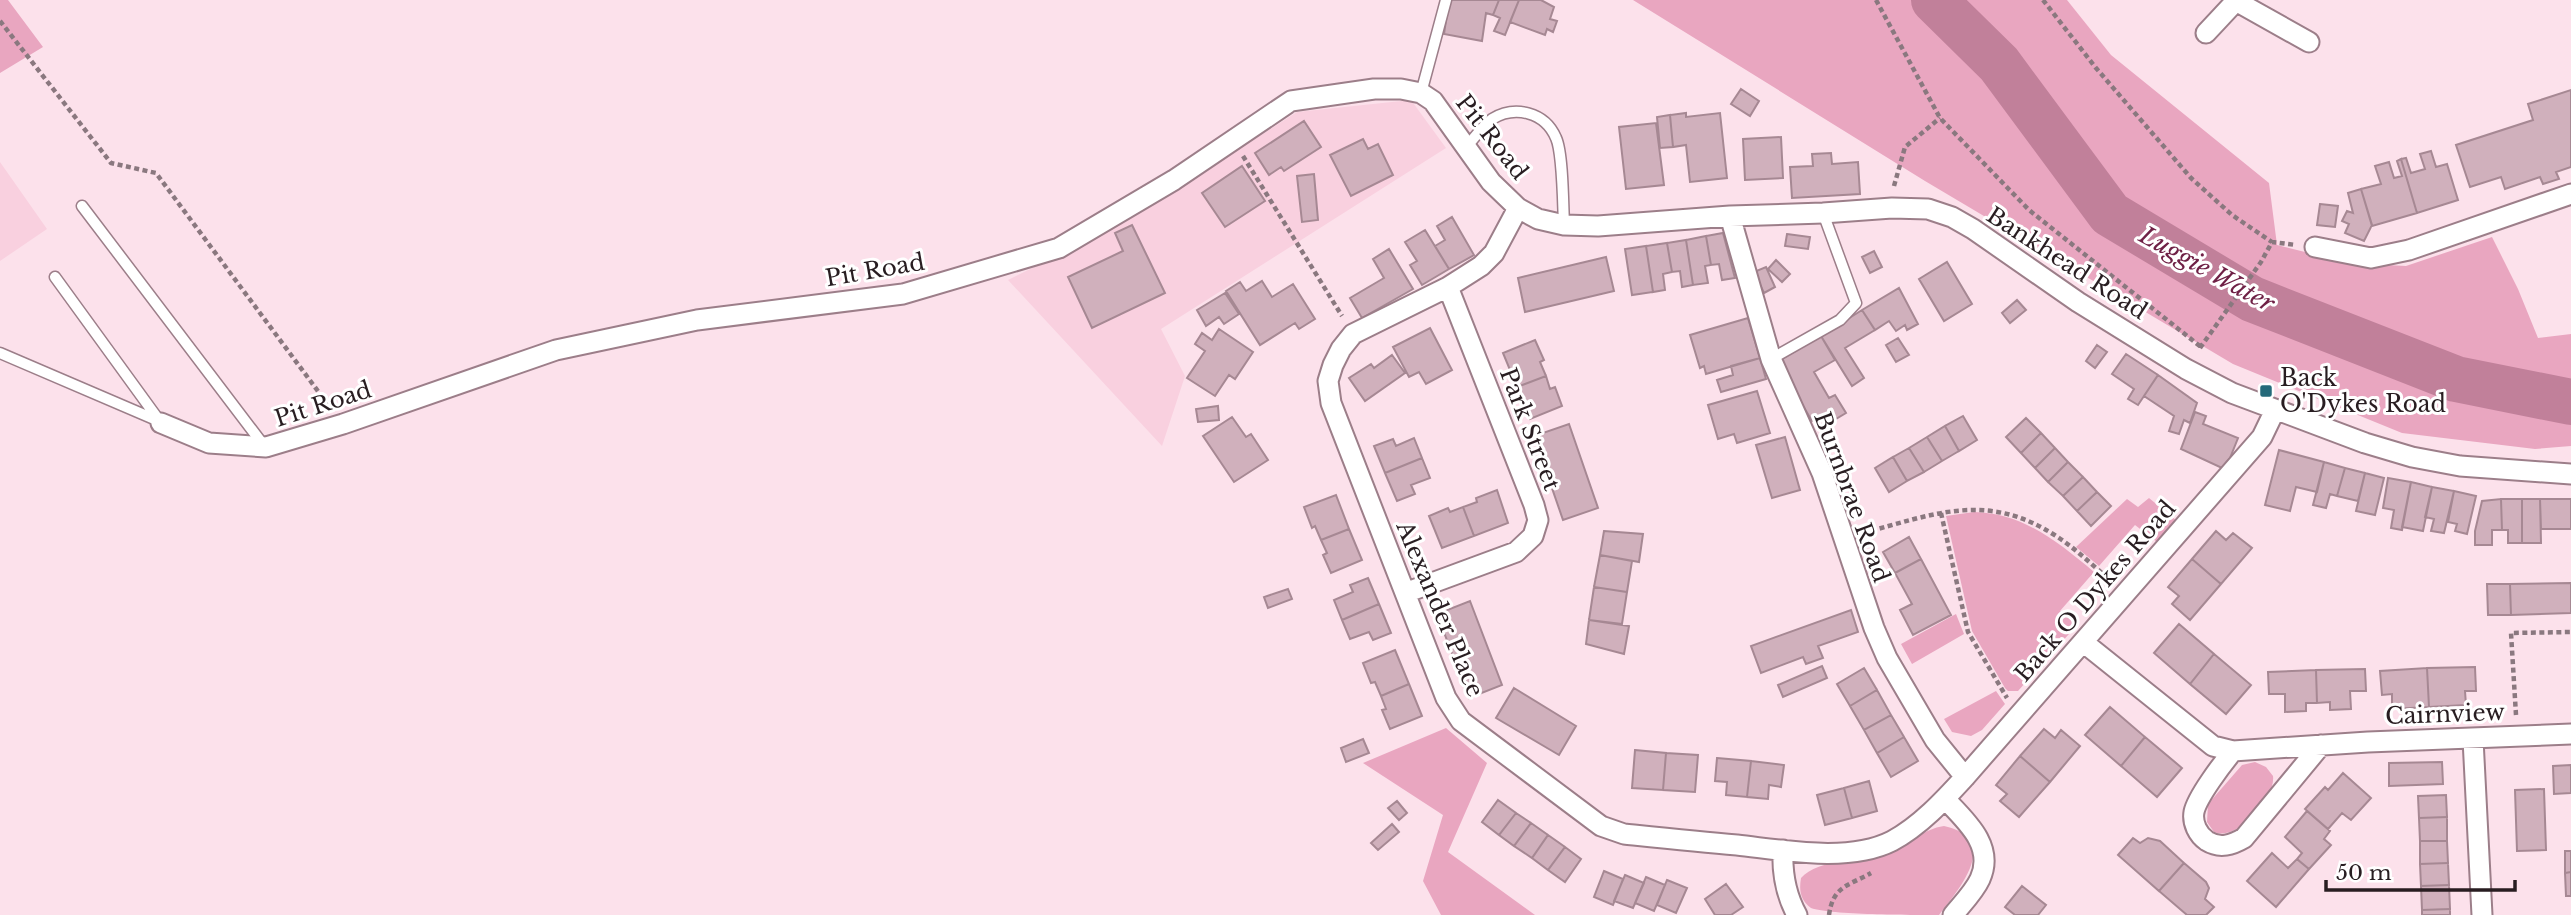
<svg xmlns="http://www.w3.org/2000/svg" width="2571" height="915" viewBox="0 0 2571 915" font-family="'Libre Baskerville',serif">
<rect width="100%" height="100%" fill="#fce1eb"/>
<!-- built -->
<path fill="#f9d0df" d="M1411,100L1446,148L1161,329L1185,376L1162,446L1008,280L1129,220L1297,112Z
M0,162L47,229L0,261Z"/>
<!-- green -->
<path fill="#e9a6c0" d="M0,0H8L43,47L0,73Z
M1633,0H2067L2111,55L2269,183L2277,245L2349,263L2406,266L2492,237L2518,289L2538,338L2571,334V446L2535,449L2402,433L2233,364L1925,181Z
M2149,498L2177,521L2157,542L2135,525L2099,566L2076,547L2127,499L2138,507Z
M1974,512C2023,513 2058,542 2094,572L2060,611L2077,625L2018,691H2008L2005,688L1972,631L1946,516Z
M1956,614L1964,634L1912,664L1901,644Z
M1996,691L2005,704L1982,730L1971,736L1952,732L1944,719Z
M1446,728L1487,763L1448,852L1535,915H1441L1423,881L1443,815L1363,763Z
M2255,762L2266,767L2273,776C2276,797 2238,842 2214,832L2207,822L2208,804L2242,765Z
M1944,826C2003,839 1958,890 1939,915C1912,915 1831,915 1811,908C1800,900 1799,890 1801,878C1817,859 1870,858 1895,849C1914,842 1923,829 1944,826Z"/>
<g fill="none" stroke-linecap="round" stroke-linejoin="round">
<!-- river -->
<path stroke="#c1809a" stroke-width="46" d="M1934,0L1999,64L2110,214L2252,299L2456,379L2571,402"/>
</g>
<!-- building -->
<path fill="#d0b0bc" stroke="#a68893" stroke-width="2" d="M1449,0H1499L1493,15L1486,13L1482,41L1444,34Z
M1499,0H1519L1505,35L1494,31L1500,18L1493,15Z
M1519,0H1541L1554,7L1550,19L1557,21L1553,32L1547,29L1545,35L1510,22Z
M1741,89L1759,101L1750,116L1731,104Z
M2571,90V167L2556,172L2559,179L2543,184L2540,177L2505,189L2501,177L2470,187L2456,145L2533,120L2528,104Z
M1686,113V117L1720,113L1727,178L1690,182L1686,145L1673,147L1670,115Z
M1670,115L1673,147L1660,148L1657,117Z
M1304,121L1321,147L1284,171L1281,167L1269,175L1255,153Z
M1656,123L1664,185L1626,189L1619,127Z
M1781,137L1783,178L1745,180L1743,139Z
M1363,139L1368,149L1378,144L1393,175L1351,196L1330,155Z
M2431,151L2436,167L2447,164L2458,200L2417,213L2401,159L2406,158L2411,173L2425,169L2420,154Z
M1831,153L1832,164L1858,162L1860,194L1792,198L1790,167L1813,166L1812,154Z
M2401,159L2417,213L2372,226L2361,189L2381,184L2375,166L2389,162L2394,178L2402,176L2397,161Z
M1242,166L1265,201L1225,227L1202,193Z
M1314,174L1318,220L1302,222L1297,176Z
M2361,189L2372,225L2364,241L2345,233L2349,224L2342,221L2347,211L2353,213L2348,193Z
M2320,204L2338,206L2335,227L2317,225Z
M1452,217L1474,255L1449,269L1435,246L1445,240L1437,226Z
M1132,225L1165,293L1092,328L1068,277L1123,251L1115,233Z
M1425,230L1449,269L1422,285L1410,265L1417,261L1405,242Z
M1723,233L1735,278L1722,280L1719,264L1711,265L1706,236Z
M1787,234L1810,237L1808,249L1785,246Z
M1706,236L1711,265L1705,266L1708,283L1693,285L1686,240Z
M1686,240L1693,285L1682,287L1680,271L1672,272L1667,243Z
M1667,243L1672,272L1663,274L1665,290L1653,292L1646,246Z
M1646,246L1653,292L1632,295L1625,249Z
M1389,249L1413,289L1362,318L1350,298L1384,278L1373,259Z
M1874,251L1882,267L1870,273L1862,257Z
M1606,257L1614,291L1525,312L1518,278Z
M1776,260L1790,274L1782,282L1768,269Z
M1947,262L1972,304L1944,321L1919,279Z
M1766,267L1775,287L1764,293L1754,272Z
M1262,281L1272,297L1293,284L1315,319L1299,329L1295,323L1260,345L1226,291L1240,282L1246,291Z
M1899,288L1918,324L1907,330L1905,325L1896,331L1889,321L1875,330L1862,310Z
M1225,293L1239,314L1224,324L1219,317L1206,326L1197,310Z
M2017,300L2026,310L2010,323L2002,313Z
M1862,310L1875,330L1845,348L1864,378L1852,386L1821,336Z
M1748,318L1760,358L1706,374L1704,366L1700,368L1690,335Z
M1430,328L1452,370L1426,384L1419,372L1409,377L1393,347Z
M1219,329L1253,352L1235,379L1229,375L1215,396L1187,378L1205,351L1195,344L1202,333L1212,340Z
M1821,336L1835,360L1814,372L1829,398L1835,395L1846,413L1829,423L1824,414L1812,421L1777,362Z
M1898,338L1909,355L1896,362L1886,345Z
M1535,340L1544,360L1540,362L1546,376L1517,387L1503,353Z
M2097,345L2107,352L2095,368L2086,361Z
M2126,354L2158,375L2138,405L2128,399L2134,389L2112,374Z
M1392,355L1405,373L1365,401L1349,378L1371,364L1374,368Z
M1760,358L1766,379L1721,392L1717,380L1733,375L1731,366Z
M2158,375L2197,403L2190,423L2184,420L2179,434L2169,431L2174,416L2144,396Z
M1546,376L1550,389L1555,387L1562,406L1530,419L1517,387Z
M1757,391L1770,433L1737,443L1734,434L1718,439L1708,405Z
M1218,406L1219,420L1198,422L1196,409Z
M2195,412L2206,416L2203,424L2238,438L2230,458L2222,468L2181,449Z
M1963,416L1977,440L1959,451L1945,426Z
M1232,417L1246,437L1251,434L1268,460L1234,482L1203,436Z
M2026,418L2041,433L2021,453L2006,437Z
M1569,424L1598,508L1563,520L1534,436Z
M1945,426L1959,451L1942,461L1927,437Z
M2041,433L2055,448L2035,468L2021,453Z
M1785,437L1800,490L1772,498L1756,445Z
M1927,437L1942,461L1924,472L1909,448Z
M1414,438L1422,458L1385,473L1374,446L1393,439L1396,446Z
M1909,448L1924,472L1907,481L1893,457Z
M2055,448L2068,462L2048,482L2035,468Z
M2279,450L2324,462L2317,492L2296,487L2290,511L2265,505Z
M1893,457L1907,481L1889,492L1875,468Z
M1422,458L1430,478L1411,485L1415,494L1397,501L1385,473Z
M2068,462L2083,477L2063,496L2048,482Z
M2324,462L2345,468L2337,496L2330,494L2326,508L2313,505Z
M2345,468L2365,473L2358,501L2337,496Z
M2365,473L2384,478L2375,515L2356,511Z
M2083,477L2097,492L2077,511L2063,496Z
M2388,478L2411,482L2402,530L2391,528L2394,510L2383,508Z
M2411,482L2432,487L2423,531L2402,527Z
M2432,487L2454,491L2444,533L2431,531L2434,519L2425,517Z
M1497,490L1508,523L1474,536L1463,507L1477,502L1476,498Z
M2454,491L2476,496L2467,534L2455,531L2457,524L2448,522Z
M2097,492L2111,506L2091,526L2077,511Z
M1336,495L1349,529L1321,540L1315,526L1312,528L1304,507Z
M2501,499H2522V543H2508V530H2502Z
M2501,499L2502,530H2492V545H2475V531L2482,501Z
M2522,499H2540L2541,543H2522Z
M2540,499H2571V529H2541Z
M1463,507L1474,536L1442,548L1429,516L1448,508L1450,512Z
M1349,529L1362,560L1331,573L1323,555L1327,553L1321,540Z
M1604,531L1643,534L1639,562L1600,555Z
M2216,531L2226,540L2233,533L2252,548L2221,584L2192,559Z
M1909,537L1921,559L1895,573L1883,552Z
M1600,555L1632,561L1627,592L1594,587Z
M1921,559L1951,615L1913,635L1900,610L1912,604L1895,573Z
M2192,559L2221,584L2190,620L2172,604L2179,596L2168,587Z
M1368,578L1379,604L1342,620L1334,600L1353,592L1350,585Z
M2571,583V613L2511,615L2510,584Z
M2487,584H2510L2511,615H2488Z
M1594,587L1627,592L1622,624L1589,620Z
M1288,589L1292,599L1268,608L1264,597Z
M1470,601L1502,685L1469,698L1437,614Z
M1379,604L1391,633L1373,640L1369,632L1350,639L1342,620Z
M1851,610L1858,632L1818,646L1823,658L1806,664L1803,657L1761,673L1751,646Z
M1589,620L1629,626L1624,654L1586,644Z
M2179,624L2214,654L2190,684L2154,653Z
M1395,650L1409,684L1381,696L1375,682L1371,683L1363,663Z
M2214,654L2251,685L2226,714L2190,684Z
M1822,666L1827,678L1783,697L1778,685Z
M2475,667L2476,691H2465L2466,705L2429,707L2427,668Z
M1864,668L1877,690L1850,706L1837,684Z
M2427,668L2429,707L2392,709V694L2382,695L2380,671Z
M2365,669L2366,691H2350L2351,709L2330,710V702L2317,703L2316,670Z
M2316,670L2317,703H2306V711L2285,712V694H2269L2268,672Z
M1409,684L1422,716L1390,729L1382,710L1386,709L1381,696Z
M1514,688L1576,726L1559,755L1496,718Z
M1877,690L1891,715L1864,730L1850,706Z
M2110,707L2145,737L2121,766L2085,735Z
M1891,715L1904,737L1877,753L1864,730Z
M2044,729L2055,738L2061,730L2080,746L2050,782L2020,756Z
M1904,737L1918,761L1891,777L1877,753Z
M2145,737L2182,768L2157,797L2121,766Z
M1363,739L1369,753L1346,762L1341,748Z
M1635,750L1666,753L1663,790L1632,788Z
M1666,753L1698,755L1695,792L1663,790Z
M2020,756L2050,782L2019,817L2000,801L2007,794L1996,785Z
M1717,758L1751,761L1747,797L1726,795L1727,782L1715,781Z
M1751,761L1784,765L1781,787L1769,785L1768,799L1747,797Z
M2442,762L2443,784L2389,786V763Z
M2571,765V793L2554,794L2553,766Z
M2343,773L2371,798L2351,820L2342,813L2328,829L2305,809L2325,787L2328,790Z
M1869,781L1877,811L1852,818L1844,788Z
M1844,788L1852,818L1825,825L1817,795Z
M2544,789L2546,850L2517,851L2515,790Z
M2446,795L2447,817L2419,818L2418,796Z
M1498,800L1516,813L1499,835L1482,822Z
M1397,801L1407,813L1399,820L1388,808Z
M2307,811L2330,831L2324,839L2331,845L2309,869L2297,859L2302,853L2285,837Z
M1516,813L1531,823L1514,846L1499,835Z
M2447,817V841H2420L2419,818Z
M1531,823L1548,835L1532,858L1514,846Z
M1392,824L1399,832L1378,850L1371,843Z
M1548,835L1565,847L1548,870L1532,858Z
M2133,838L2140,843L2148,838L2160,841L2184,863L2159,891L2118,855Z
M2420,841H2447L2448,863L2420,864Z
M1565,847L1581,859L1565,882L1548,870Z
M2565,851H2571V872L2565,873Z
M2272,853L2288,868L2297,859L2309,869L2276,907L2247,881Z
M2184,863L2206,882L2209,888L2205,899L2214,907L2206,915H2187L2159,891Z
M2448,863L2449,885L2421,886L2420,864Z
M1604,871L1623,879L1613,905L1594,897Z
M2571,872V896H2566L2565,873Z
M1625,875L1644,883L1633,908L1614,901Z
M1646,877L1665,885L1654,911L1635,903Z
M1667,880L1687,888L1676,913L1657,905Z
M1726,884L1743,907L1731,915H1715L1705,899Z
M2449,885L2450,909L2422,910L2421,886Z
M2022,886L2046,905L2038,915H2015L2005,907Z
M2450,909V915H2422V910Z"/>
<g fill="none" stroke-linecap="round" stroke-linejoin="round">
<defs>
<path id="lane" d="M1421,93L1446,0
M1466,147C1474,139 1482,126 1492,119C1515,105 1545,112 1556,138C1563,153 1563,206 1564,225
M82,206L265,447
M55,277L161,423
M0,353L161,422
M1771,359L1840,320L1856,303L1823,213"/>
<path id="street" d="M2234,0L2309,42
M2206,33L2235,2
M1518,208L1494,253L1481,266L1448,287L1353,334L1341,349L1333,365L1328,381L1331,403L1446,698L1461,721L1601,826L1624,834C1662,838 1699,842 1737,845C1783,850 1849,863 1892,841C1920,826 1944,800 1965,777L2262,437L2275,410
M1730,216L1771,359L1822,473L1874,628L1887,658L1935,740L1965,777
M2315,247L2371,258L2409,250L2571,194
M161,423L209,443L266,447L343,424L556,350L697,320L903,294L1059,248L1174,180L1291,101L1374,89H1401L1421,93L1433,101L1491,182L1518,208L1538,219L1564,225L1598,226L1730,216L1823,213L1892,208L1928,209L1952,217L1973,229L2078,302L2186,369L2232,393L2365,443L2412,457L2460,466L2571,474
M1405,593L1516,552L1533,536L1538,520L1534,505L1448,287
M2083,642L2213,746L2233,751L2368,742L2571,734
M2473,739L2482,915
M2233,751C2223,763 2197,797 2194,812C2192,823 2198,835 2207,841C2220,849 2232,845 2244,838L2321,745
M1945,799C1966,821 1995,846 1980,879C1974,892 1962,904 1953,915
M1783,850C1782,872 1786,895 1797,915"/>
</defs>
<!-- lane casing -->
<use href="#lane" stroke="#9c7e89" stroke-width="13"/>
<!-- street casing -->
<use href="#street" stroke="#9c7e89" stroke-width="23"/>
<!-- path -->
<path stroke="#8a787f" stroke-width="4.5" stroke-dasharray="5 3.5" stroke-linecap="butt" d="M1876,0L1940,118L2029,210L2201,347
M2043,0L2096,68L2191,178L2232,215L2272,242
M0,21L111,163L156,173L329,406
M1243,156L1342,316
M1894,186L1905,147L1940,118
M2200,348L2261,262L2272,242L2296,245
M1941,513L1968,632L2007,698
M1863,533C1935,514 1987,491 2056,536C2075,548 2092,565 2110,580
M2516,715L2511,633L2571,632
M1829,915C1833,886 1848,886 1871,873"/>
<!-- lane -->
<use href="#lane" stroke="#fff" stroke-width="10"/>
<!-- street -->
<use href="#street" stroke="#fff" stroke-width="19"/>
</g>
<!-- markers -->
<rect fill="#256a7a" stroke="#fff" stroke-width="2.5" x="2259" y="384" width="14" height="14" rx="3.5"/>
<g text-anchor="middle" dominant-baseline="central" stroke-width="6" stroke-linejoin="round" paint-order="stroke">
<!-- street labels -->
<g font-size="23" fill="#281d21" stroke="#fff">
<text transform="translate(1492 137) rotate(52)">Pit Road</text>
<text transform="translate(2067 263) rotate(33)">Bankhead Road</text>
<text transform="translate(875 270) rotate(-10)">Pit Road</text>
<text transform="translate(323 404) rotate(-18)">Pit Road</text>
<text transform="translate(1530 429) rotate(69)">Park Street</text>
<text transform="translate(1852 497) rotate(70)">Burnbrae Road</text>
<text transform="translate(2095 591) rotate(-49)">Back O Dykes Road</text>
<text transform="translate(1440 609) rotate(67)">Alexander Place</text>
<text transform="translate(2445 714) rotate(-2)">Cairnview</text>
</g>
<!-- poi labels -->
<g font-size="23" fill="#281d21" stroke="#fff" text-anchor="start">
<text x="2280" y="378">Back<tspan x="2280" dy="26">O'Dykes Road</tspan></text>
</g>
<!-- water labels -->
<g font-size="24" font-style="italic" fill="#6f2146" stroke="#fff">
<text transform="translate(2207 269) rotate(29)">Luggie Water</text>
</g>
</g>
<!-- scale -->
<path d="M2326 880v10h189v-10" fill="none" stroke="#281d21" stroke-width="3.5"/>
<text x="2336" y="880" font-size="21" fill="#281d21" stroke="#ffffff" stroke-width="5" paint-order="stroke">50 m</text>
</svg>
